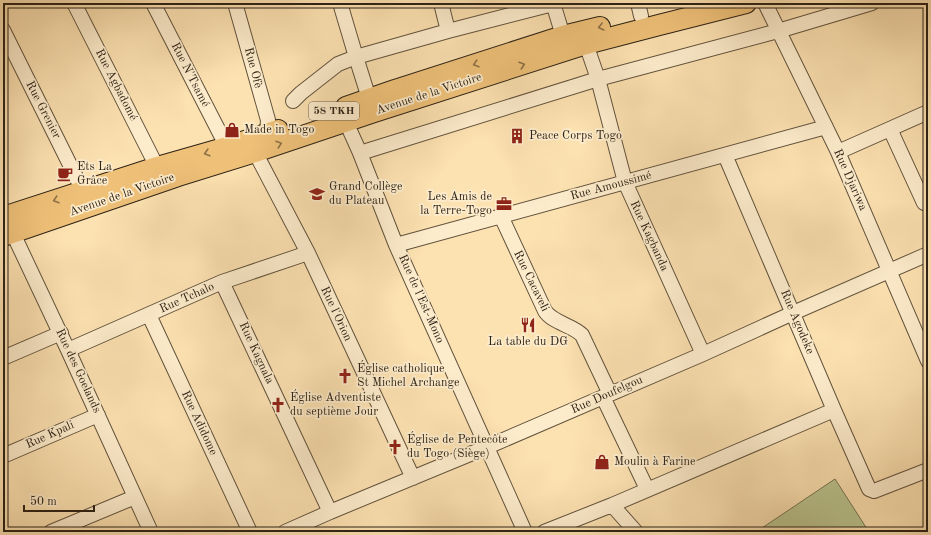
<svg xmlns="http://www.w3.org/2000/svg" width="931" height="535" viewBox="0 0 931 535" font-family="'Old Standard TT',serif">
<rect width="100%" height="100%" fill="#fce1b1"/>
<filter id="stains"><feTurbulence type="fractalNoise" baseFrequency=".005" numOctaves="4"/><feColorMatrix values="0 0 0 0 .2 0 0 0 0 .09 0 0 0 0 .02 0 0 0 .5 -.17"/></filter>
<radialGradient id="worn" r=".72"><stop offset=".6" stop-color="#630" stop-opacity="0"/><stop offset="1" stop-color="#630" stop-opacity=".3"/></radialGradient>
<!-- garden -->
<path fill="#bac48f" stroke="#747352" d="M835,479L869,532H756Z"/>
<g fill="none" stroke-linecap="round" stroke-linejoin="round">
<defs>
<path id="minor" d="M74,3L157,167
M153,3L227,147
M235,3L268,120L267,134
M340,3L356,57L372,108
M441,3L448,31
M553,3L563,36
M638,3L641,16
M765,3L838,152L928,361
M3,30L83,191
M586,44L598,79L625,182L703,354
M293,101L301,93L338,64L356,57L448,31L557,3
M342,113L360,153L396,245L525,532
M890,129L924,203
M255,152L308,253L413,478
M838,152L928,112
M360,153L598,79L778,31L872,3
M725,155L834,410L869,489L874,491L928,470
M501,216L545,311C553,323 572,325 582,335L610,394
M9,225L68,350L151,532
M396,245L826,127
M222,282L330,512
M149,315L250,532
M68,350L222,282L308,253
M3,358L61,333
M603,397L647,489
M3,456L98,415
M612,505L636,532
M51,532L135,497
M285,532L330,512L487,447L703,354L793,313L928,254
M544,532L612,505L834,410"/>
<path id="highway" d="M346,107L395,90L563,36L600,27
M3,217L157,167L227,147L278,130
M3,236L178,176L255,152L374,112L586,44L659,25L746,3"/>
</defs>
<!-- minor casing -->
<use href="#minor" stroke="#61523d" stroke-width="16"/>
<!-- highway casing -->
<use href="#highway" stroke="#2d2216" stroke-width="22"/>
<!-- minor -->
<use href="#minor" stroke="#fdeccc" stroke-width="14"/>
<!-- highway -->
<use href="#highway" stroke="#eec078" stroke-width="20"/>
</g>
<!-- one-way arrows -->
<defs><path id="oneway-chevron" d="M-2-3.5L2.5 0L-2 3.5" fill="none" stroke-width="1.6" stroke-linecap="round" stroke-linejoin="round"/></defs>
<g stroke="#8e7147">
<use href="#oneway-chevron" transform="translate(601 27) rotate(166)"/>
<use href="#oneway-chevron" transform="translate(476 64) rotate(162)"/>
<use href="#oneway-chevron" transform="translate(522 65) rotate(-18)"/>
<use href="#oneway-chevron" transform="translate(279 144) rotate(-19)"/>
<use href="#oneway-chevron" transform="translate(207 153) rotate(164)"/>
<use href="#oneway-chevron" transform="translate(56 200) rotate(162)"/>
</g>
<!-- icons -->
<defs>
<symbol id="shop-bare" viewBox="-9 -9 18 18"><path d="M-5-2.5h2.3a2.7 3.5 0 0 1 5.4 0H5L5.5 6h-11ZM-1.5-2.5h3a1.5 2.3 0 0 0-3 0Z" fill="#8f2418" stroke="#fdeccc" stroke-width="2.5" paint-order="stroke"/></symbol>
<symbol id="building-bare" viewBox="-9 -9 18 18"><path d="M-4-6H4V6H1V3H-1V6H-4ZM-2.5-4.3h1.7v1.8h-1.7ZM.8-4.3h1.7v1.8H.8ZM-2.5-1h1.7V.8h-1.7ZM.8-1h1.7V.8H.8Z" fill="#8f2418" stroke="#fdeccc" stroke-width="2.5" paint-order="stroke"/></symbol>
<symbol id="cafe-bare" viewBox="-9 -9 18 18"><path d="M-5.5-4.5H6V0H3Q3 3.5 0 3.5H-2.5Q-5.5 3.5-5.5 0ZM3-3.2v2h1.7v-2ZM-6 4.5H4V6H-6Z" fill="#8f2418" stroke="#fdeccc" stroke-width="2.5" paint-order="stroke"/></symbol>
<symbol id="school-bare" viewBox="-9 -9 18 18"><path d="M0-5L7-2L0 1L-7-2ZM-4 1L0 2.5L4 1V4Q0 6-4 4Z" fill="#8f2418" stroke="#fdeccc" stroke-width="2.5" paint-order="stroke"/></symbol>
<symbol id="office-bare" viewBox="-9 -9 18 18"><path d="M-6-3h4V-5.5h4V-3h4V5H-6ZM-1-4.5V-3h2v-1.5ZM-6 0V1H6V0Z" fill="#8f2418" stroke="#fdeccc" stroke-width="2.5" paint-order="stroke"/></symbol>
<symbol id="restaurant-bare" viewBox="-9 -9 18 18"><path d="M-5-6h1v4h1v-4h1v4h1v-4h1v5L-1.5 .5V6h-2V.5L-5-1ZM5-6V6H3V1.5H1.5Q1.5-4 5-6Z" fill="#8f2418" stroke="#fdeccc" stroke-width="2.5" paint-order="stroke"/></symbol>
<symbol id="church-bare" viewBox="-9 -9 18 18"><path d="M-1.2-6h2.4v3.5h3.3v2.4h-3.3V6h-2.4V-.1h-3.3v-2.4h3.3Z" fill="#8f2418" stroke="#fdeccc" stroke-width="2.5" paint-order="stroke"/></symbol>
</defs>
<g fill-rule="evenodd">
<use href="#shop-bare" x="221" y="119" width="22" height="22"/>
<use href="#building-bare" x="506" y="125" width="22" height="22"/>
<use href="#cafe-bare" x="54" y="163" width="22" height="22"/>
<use href="#school-bare" x="306" y="183" width="22" height="22"/>
<use href="#office-bare" x="493" y="193" width="22" height="22"/>
<use href="#restaurant-bare" x="517" y="314" width="22" height="22"/>
<use href="#church-bare" x="334" y="365" width="22" height="22"/>
<use href="#church-bare" x="267" y="394" width="22" height="22"/>
<use href="#church-bare" x="384" y="436" width="22" height="22"/>
<use href="#shop-bare" x="591" y="451" width="22" height="22"/>
</g>
<g text-anchor="middle" dominant-baseline="central" stroke-width="3.5" stroke-linejoin="round" paint-order="stroke">
<!-- shield labels -->
<rect fill="#fdeccc" stroke="#6b5f4d" stroke-width="1" x="309" y="102" width="50" height="18" rx="3"/>
<g font-size="11" font-weight="bold" fill="#2d2216">
<text x="334" y="111">58 TKH</text>
</g>
<!-- street labels -->
<g font-size="12" fill="#2d2216" stroke="#fdeccc">
<text transform="translate(253 68) rotate(75)">Rue Ofè</text>
<text transform="translate(190 75) rotate(63)">Rue N'Tsamé</text>
<text transform="translate(116 85) rotate(63)">Rue Agbadomé</text>
<text transform="translate(429 94) rotate(-18)">Avenue de la Victoire</text>
<text transform="translate(43 110) rotate(63)">Rue Grenier</text>
<text transform="translate(850 180) rotate(66)">Rue Djariwa</text>
<text transform="translate(611 186) rotate(-15)">Rue Amoussimé</text>
<text transform="translate(122 195) rotate(-19)">Avenue de la Victoire</text>
<text transform="translate(649 236) rotate(65)">Rue Kagbanda</text>
<text transform="translate(531 281) rotate(64)">Rue Cacaveli</text>
<text transform="translate(187 298) rotate(-24)">Rue Tchalo</text>
<text transform="translate(421 299) rotate(66)">Rue de l'Est-Mono</text>
<text transform="translate(336 314) rotate(65)">Rue l'Orion</text>
<text transform="translate(797 322) rotate(67)">Rue Agodeke</text>
<text transform="translate(256 353) rotate(65)">Rue Kagnala</text>
<text transform="translate(78 371) rotate(65)">Rue des Goelands</text>
<text transform="translate(607 395) rotate(-24)">Rue Doufelgou</text>
<text transform="translate(199 423) rotate(65)">Rue Adidome</text>
<text transform="translate(50 435) rotate(-24)">Rue Kpali</text>
</g>
<!-- poi labels -->
<g font-size="12" fill="#2d2216" stroke="#fdeccc" text-anchor="start">
<text x="244" y="130">Made in Togo</text>
<text x="529" y="136">Peace Corps Togo</text>
<text x="77" y="167">Ets La<tspan x="77" dy="14">Grâce</tspan></text>
<text x="329" y="187">Grand Collège<tspan x="329" dy="14">du Plateau</tspan></text>
<text x="492" y="197" text-anchor="end">Les Amis de<tspan x="492" dy="14">la Terre-Togo</tspan></text>
<text x="528" y="342" text-anchor="middle">La table du DG</text>
<text x="357" y="369">Église catholique<tspan x="357" dy="14">St Michel Archange</tspan></text>
<text x="290" y="398">Église Adventiste<tspan x="290" dy="14">du septième Jour</tspan></text>
<text x="407" y="440">Église de Pentecôte<tspan x="407" dy="14">du Togo (Siège)</tspan></text>
<text x="614" y="462">Moulin à Farine</text>
</g>
</g>
<!-- margin -->
<rect width="931" height="535" fill="none" stroke="#fce1b1" stroke-width="16"/>
<rect x="4" y="4" width="923" height="527" fill="none" stroke="#2d2216" stroke-width="2"/>
<rect x="8" y="8" width="915" height="519" fill="none" stroke="#2d2216"/>
<!-- scale -->
<path d="M24 505v6h70v-6" fill="none" stroke="#2d2216" stroke-width="2"/>
<text x="30" y="505" font-size="12" fill="#2d2216" stroke="#fdeccc" stroke-width="3" paint-order="stroke">50 m</text>
<rect width="100%" height="100%" filter="url(#stains)"/>
<rect width="100%" height="100%" fill="url(#worn)"/>
</svg>
